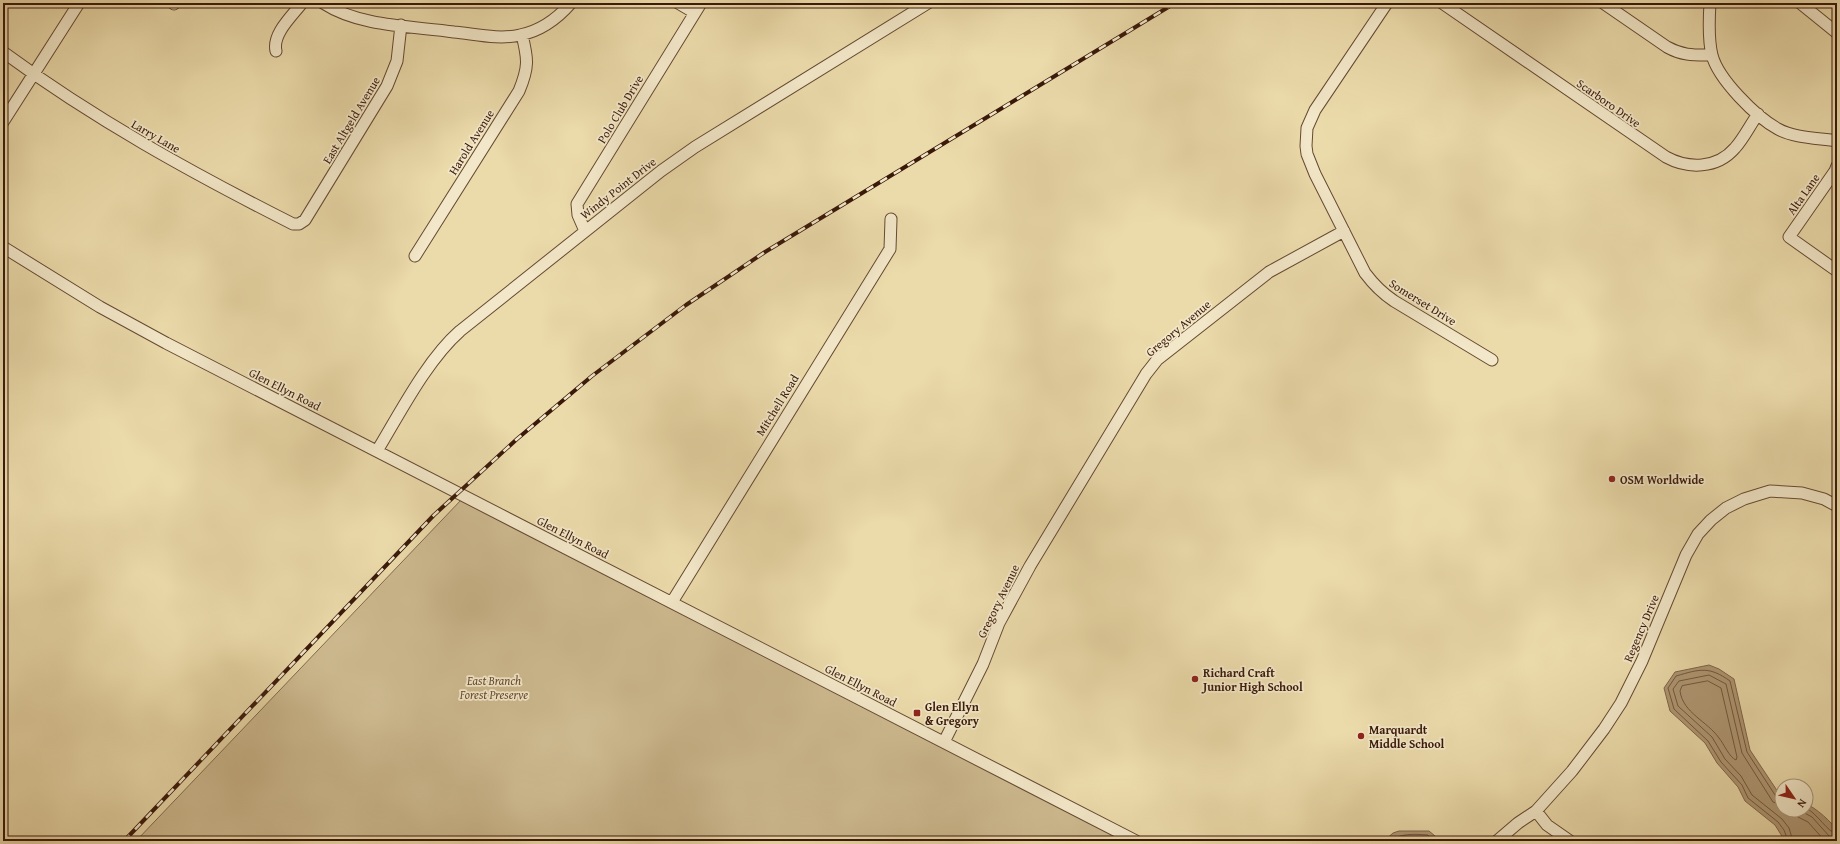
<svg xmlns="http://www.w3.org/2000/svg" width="1840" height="844" viewBox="0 0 1840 844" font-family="'Gentium Book Plus',serif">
<rect width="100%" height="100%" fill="#ebdaaa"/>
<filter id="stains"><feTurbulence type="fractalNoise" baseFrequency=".005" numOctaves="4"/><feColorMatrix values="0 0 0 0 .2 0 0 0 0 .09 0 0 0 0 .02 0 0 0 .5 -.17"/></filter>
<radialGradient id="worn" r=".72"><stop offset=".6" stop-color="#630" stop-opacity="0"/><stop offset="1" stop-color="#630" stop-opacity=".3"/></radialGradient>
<!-- green -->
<path fill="#cdb98f" stroke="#84694c" d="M462,499L1129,841H136Z"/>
<!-- water -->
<path fill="#af9874" stroke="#80654a" d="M1709,665L1719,669L1734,679L1750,750L1782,798V810H1806V804C1815,807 1833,823 1837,831C1838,834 1837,838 1837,841H1785L1775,825L1745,801L1738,787L1717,763L1705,743L1670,711L1664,688L1675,672Z
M1399,831H1429L1435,836V841H1384L1393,833Z"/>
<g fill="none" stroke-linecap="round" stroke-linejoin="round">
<!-- shore -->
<path stroke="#74583f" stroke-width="1" d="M1708,681L1721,688L1737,757L1736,760C1729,757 1724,744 1719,738C1707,721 1683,713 1680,691L1682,686Z
M1782,800L1777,798L1747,752L1730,681C1709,666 1700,669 1676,676L1668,688L1674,709L1708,741L1721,762L1742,785L1748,798L1778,822L1784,830L1788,841
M1782,806L1773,802L1742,753L1726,684L1709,675L1679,681L1673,689L1678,706L1712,737L1725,759L1741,776L1752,795L1782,819L1789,828L1793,841
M1806,808C1817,813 1828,833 1837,834
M1792,810L1798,817L1808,822L1825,841
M1799,810L1812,817L1830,837L1837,839
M1390,841C1400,833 1415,834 1428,835L1431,841"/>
<defs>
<path id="minor" d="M173,3L174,4
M323,3C360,27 411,26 454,32C475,34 499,40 520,35C540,31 558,18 571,3
M678,3L695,13
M1387,3L1315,110L1307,128L1306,146L1307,154L1315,174L1365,273C1374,285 1382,293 1394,301L1492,360
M1442,3L1666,157C1688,169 1717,169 1735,148C1744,138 1750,125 1758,114
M1603,3L1667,47C1683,56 1695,55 1712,55
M1710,3C1709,19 1708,39 1712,55C1718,79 1756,117 1778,129C1794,138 1818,138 1837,141
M1800,3L1837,33
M276,51C272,34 292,16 302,3
M3,52C94,119 192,173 293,224H299L305,220L387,86L397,61L401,25
M3,122L79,3
M1837,166L1835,171L1789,237L1837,271
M585,231L578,215L577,204L701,3
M3,247L100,307L166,343L1136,841
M415,256L519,91C529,67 528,59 522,35
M377,451C400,413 427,360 460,331L661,171L695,147L928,3
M672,602L890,249L891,219
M944,742L983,664L999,623L1030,566L1146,374L1157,360L1269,272L1344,231
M1536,811L1547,825L1570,841
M1497,841L1518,823L1536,811L1572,771L1604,729L1621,703L1642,661L1686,555L1698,534L1711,520L1726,508L1744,499L1770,491L1802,493L1824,499L1837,506"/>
</defs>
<!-- minor casing -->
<use href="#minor" stroke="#664932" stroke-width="13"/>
<!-- minor -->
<use href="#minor" stroke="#f2e7c8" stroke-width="11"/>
<defs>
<path id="rail" d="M124,841L434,515L517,439L592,376L686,305L765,252L1175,3"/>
</defs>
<!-- rail casing -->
<use href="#rail" stroke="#3a190a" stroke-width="4"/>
<!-- rail -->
<use href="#rail" stroke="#f2e7c8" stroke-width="2.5" stroke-dasharray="8" stroke-linecap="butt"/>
</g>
<!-- markers -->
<g fill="#8f2418" stroke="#f2e7c8" stroke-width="1.5">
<circle cx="1612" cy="479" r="4"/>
<circle cx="1195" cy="679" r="4"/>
<rect x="913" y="709" width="8" height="8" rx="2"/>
<circle cx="1361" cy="736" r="4"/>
</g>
<g text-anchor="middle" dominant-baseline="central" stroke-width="3.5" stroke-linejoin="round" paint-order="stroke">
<!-- street labels -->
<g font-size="12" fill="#3a190a" stroke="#f2e7c8">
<text transform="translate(1609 103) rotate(35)">Scarboro Drive</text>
<text transform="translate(620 109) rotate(-59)">Polo Club Drive</text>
<text transform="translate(351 120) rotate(-59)">East Altgeld Avenue</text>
<text transform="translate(156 136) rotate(30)">Larry Lane</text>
<text transform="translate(471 142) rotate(-58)">Harold Avenue</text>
<text transform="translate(618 188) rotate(-38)">Windy Point Drive</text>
<text transform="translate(1803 194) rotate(-55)">Alta Lane</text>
<text transform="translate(1423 302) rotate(32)">Somerset Drive</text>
<text transform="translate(1178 328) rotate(-40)">Gregory Avenue</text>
<text transform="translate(285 389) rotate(27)">Glen Ellyn Road</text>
<text transform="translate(777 405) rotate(-58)">Mitchell Road</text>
<text transform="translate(573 537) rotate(27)">Glen Ellyn Road</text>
<text transform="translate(998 601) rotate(-64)">Gregory Avenue</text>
<text transform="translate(1641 628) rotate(-67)">Regency Drive</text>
<text transform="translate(861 685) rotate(27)">Glen Ellyn Road</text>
</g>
<!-- poi labels -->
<g font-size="12" font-weight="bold" fill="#3a190a" stroke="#f2e7c8" text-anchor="start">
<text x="1620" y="479">OSM Worldwide</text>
<text x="1203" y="672">Richard Craft<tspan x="1203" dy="14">Junior High School</tspan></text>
<text x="925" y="706">Glen Ellyn<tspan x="925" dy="14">&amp; Gregory</tspan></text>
<text x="1369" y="729">Marquardt<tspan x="1369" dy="14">Middle School</tspan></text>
</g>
<!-- park labels -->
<g font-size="12" font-style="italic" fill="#664932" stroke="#f2e7c8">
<text x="494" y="680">East Branch<tspan x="494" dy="14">Forest Preserve</tspan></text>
</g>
</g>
<!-- margin -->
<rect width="1840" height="844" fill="none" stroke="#ebdaaa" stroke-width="16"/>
<rect x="4" y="4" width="1832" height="836" fill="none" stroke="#3a190a" stroke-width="2"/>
<rect x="8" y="8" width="1824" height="828" fill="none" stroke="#3a190a"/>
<!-- north arrow -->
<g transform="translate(1794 798) rotate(124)"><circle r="19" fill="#f2e7c8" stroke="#a8957c"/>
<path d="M0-3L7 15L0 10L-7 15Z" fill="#8f2418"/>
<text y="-6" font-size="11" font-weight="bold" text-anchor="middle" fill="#3a190a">N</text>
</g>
<rect width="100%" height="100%" filter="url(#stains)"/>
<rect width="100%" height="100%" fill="url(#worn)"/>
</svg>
